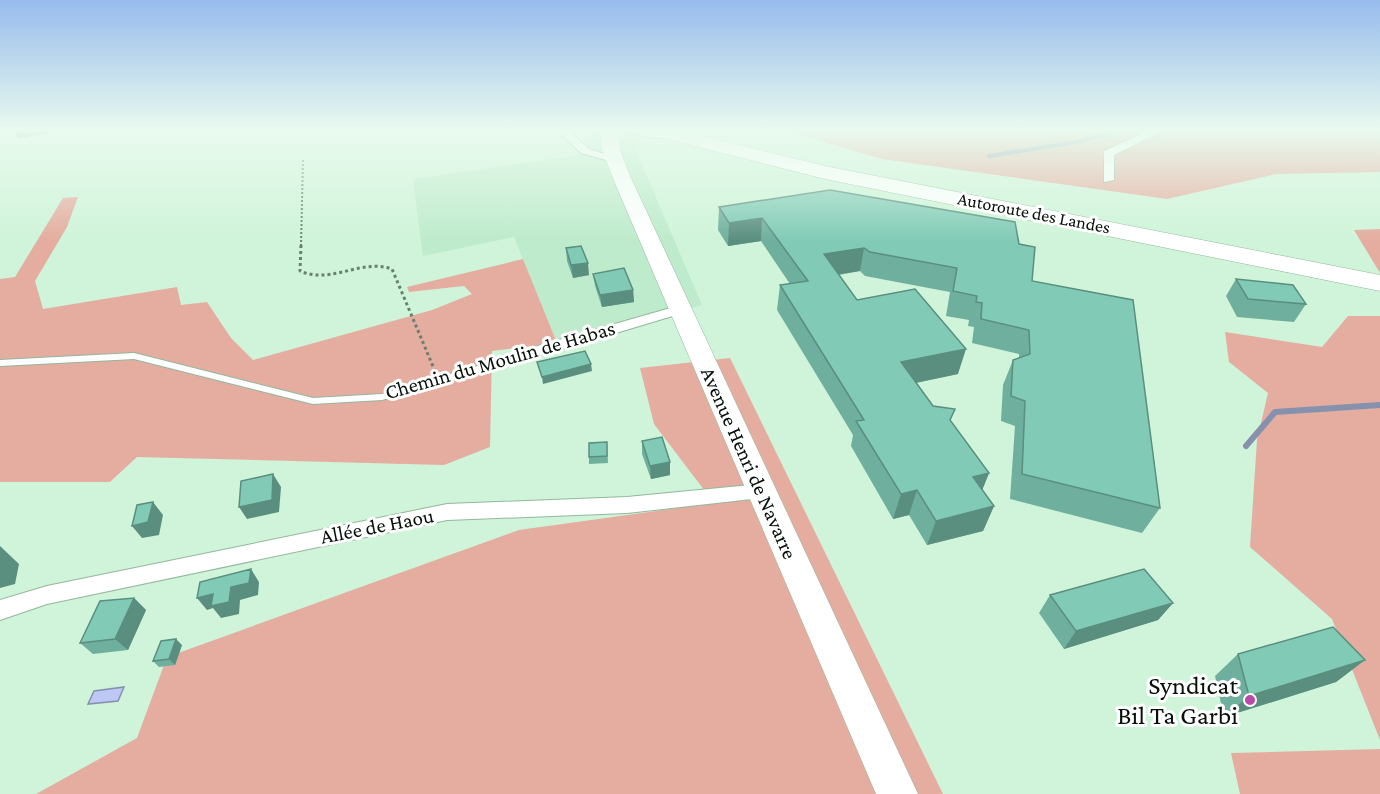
<svg xmlns="http://www.w3.org/2000/svg" width="1380" height="794" viewBox="0 0 1380 794" font-family="'Crimson Pro',serif">
<rect width="100%" height="100%" fill="#cff4d9"/>
<!-- built -->
<path fill="#beebcb" d="M588,130H645L637,153L702,305L557,343L514,237L423,256L413,179L580,155Z"/>
<!-- green -->
<path fill="#e4ad9f" d="M783,130H1380V172L1276,174L1167,199L882,159Z
M78,197L67,227L35,281L43,309L177,287L181,305L207,302L231,338L253,360L432,310L472,294L464,286L409,292L407,287L523,259L557,343L492,351L490,447L444,465L137,457L110,482H0V279L15,277L63,198Z
M1380,229V273L1354,230Z
M1348,316H1380V740L1332,619L1250,547L1257,440L1268,393L1229,362L1225,332L1322,347Z
M730,358L943,794H36L137,738L167,657L519,530L714,503L654,424L640,368Z
M1380,749V794H1240L1231,753Z"/>
<!-- water -->
<path fill="#bdc8f5" stroke="#8691ae" stroke-width="1.5" d="M124,687L118,701L88,704L94,691Z"/>
<g fill="none" stroke-linecap="round" stroke-linejoin="round">
<!-- stream-far1 -->
<path stroke="#8691ae" stroke-width="4" d="M989,156L1076,142L1121,130"/>
<!-- stream -->
<path stroke="#8691ae" stroke-width="6" d="M1246,446L1275,412L1380,405"/>
<defs>
<path id="lane" d="M629,130C636,130 641,133 649,134C656,136 662,134 669,136C656,140 641,136 629,130Z
M134,353L313,398L382,394L509,357L513,360L512,362L382,400L313,404L134,359L0,366V360Z"/>
<path id="street" d="M557,130H568L589,149L619,159L613,162L581,153Z
M1150,130H1164L1114,155V180L1104,182V151Z
M681,305L688,309L686,312L509,365L501,360L503,356Z
M761,484L768,486L770,491L768,496L761,498L627,513L447,520L47,604L0,620V600L47,586L447,504L627,497Z"/>
<path id="primary" d="M600,130H618L620,150L630,176L918,794H876L612,176L602,150Z"/>
<path id="highway" d="M645,130H678L825,166L1380,275V291L825,179L648,134Z"/>
</defs>
<!-- lane casing -->
<use href="#lane" stroke="#93b79d" stroke-width="2"/>
<!-- street casing -->
<use href="#street" stroke="#93b79d" stroke-width="2"/>
<!-- primary casing -->
<use href="#primary" stroke="#93b79d" stroke-width="1"/>
<!-- highway casing -->
<use href="#highway" stroke="#93b79d" stroke-width="1"/>
<!-- path-far1 -->
<path stroke="#68806f" stroke-width="2" stroke-dasharray="2 2" stroke-linecap="butt" d="M301,246L303,159"/>
<!-- path -->
<path stroke="#68806f" stroke-width="3" stroke-dasharray="3 3" stroke-linecap="butt" d="M301,245L300,271C332,285 360,258 392,269L435,371"/>
<!-- lane -->
<use href="#lane" fill="#fff" fill-rule="evenodd"/>
<!-- street -->
<use href="#street" fill="#fff" fill-rule="evenodd"/>
<!-- primary -->
<use href="#primary" fill="#fff" fill-rule="evenodd"/>
<!-- highway -->
<use href="#highway" fill="#fff" fill-rule="evenodd"/>
</g>
<!-- wall -->
<path fill="#6faf9d" d="M719,207L1019,244L1032,281L1160,508L1142,533L1010,499L1015,426L1001,421L1003,385L1013,360L1019,358V354L972,343L974,327L968,326L969,320L946,316L950,292L865,276L860,271L839,275L857,300L958,374L916,383L933,406L951,421L989,473L982,490L994,506L983,531L927,545L909,515L893,519L851,446L853,435L777,310L780,285L790,284L761,241L728,246L718,230Z
M566,248L589,275L573,278L567,261Z
M593,274L633,290L634,302L602,307L595,286Z
M1236,279L1306,304L1294,322L1237,317L1226,296Z
M642,441L670,462V475L651,479L642,454Z
M607,442L608,463L589,464V457Z
M1050,595L1173,603L1158,620L1064,649L1039,613Z
M134,598L146,610L128,650L93,654L80,643Z
M182,645L175,665L159,667L153,661Z
M1238,654L1365,660L1336,682L1224,717L1215,676Z"/>
<!-- shaded-wall -->
<path fill="#5a8e7f" d="M13,130H49L47,134L18,138Z
M762,218L761,241L728,246L729,223Z
M864,248L860,271L820,277L824,254Z
M588,263L589,275L573,278L571,265Z
M633,290L634,302L602,307L600,295Z
M966,349L958,374L895,387L901,362Z
M591,364L592,371L543,384L542,377Z
M670,462V475L651,479L650,466Z
M989,473L979,498L973,477Z
M273,474L281,487L279,512L247,519L239,507Z
M917,490L909,515L893,519L901,494Z
M153,502L163,515L159,535L142,538L132,526Z
M994,506L983,531L927,545L936,521Z
M0,546L19,564L15,584L0,588Z
M251,569L259,582L258,595L240,600L239,614L221,618L213,608L207,610L197,598Z
M134,598L146,610L128,650L115,639Z
M1173,603L1158,620L1064,649L1076,631Z
M176,639L182,645L175,665L169,659Z
M1365,660L1336,682L1224,717L1249,696Z"/>
<!-- building -->
<path fill="#81cbb6" stroke="#5a8e7f" stroke-width="1.5" d="M830,190L1015,222L1019,244L1035,247L1032,281L1133,300L1160,508L1022,474L1025,401L1011,396L1013,360L1030,354L1029,330L981,319L982,303L976,302L977,296L953,291L957,268L870,252L864,248L824,254L857,300L915,289L966,349L901,362L933,406L955,409L950,420L989,473L973,477L994,506L936,521L917,490L901,494L856,421L864,420L780,285L808,281L762,218L729,223L719,207Z
M581,246L588,263L571,265L566,248Z
M624,268L633,290L600,295L593,274Z
M1236,279L1293,285L1306,304L1248,299Z
M585,351L591,364L542,377L537,362Z
M662,437L670,462L650,466L642,441Z
M607,442V456L589,457V443Z
M273,474L272,500L239,507L241,481Z
M153,502L148,522L132,526L137,505Z
M251,569L249,583L231,587L229,602L211,606L213,594L197,598L200,582Z
M1144,569L1173,603L1076,631L1050,595Z
M134,598L115,639L80,643L100,601Z
M1333,627L1365,660L1249,696L1238,654Z
M176,639L169,659L153,661L161,641Z"/>
<!-- sky -->
<linearGradient id="sky" x2="0" y2="1"><stop stop-color="#97bced"/><stop offset="0.54" stop-color="#e9faee"/><stop offset="1" stop-color="#e9faee" stop-opacity="0"/></linearGradient>
<rect width="1380" height="241" fill="url(#sky)"/>
<!-- markers -->
<circle fill="#b94aa8" stroke="#fff" stroke-width="2" cx="1250" cy="700" r="6"/>
<g text-anchor="middle" dominant-baseline="central" stroke-width="6" stroke-linejoin="round" paint-order="stroke">
<!-- far-street labels -->
<g font-size="18" fill="#041008" stroke="#fff">
<text transform="translate(1034 213) rotate(11)">Autoroute des Landes</text>
</g>
<!-- street labels -->
<g font-size="21" fill="#041008" stroke="#fff">
<text transform="translate(500 360) rotate(-16)">Chemin du Moulin de Habas</text>
<text transform="translate(749 463) rotate(66)">Avenue Henri de Navarre</text>
<text transform="translate(377 526) rotate(-11)">Allée de Haou</text>
</g>
<!-- near-poi labels -->
<g font-size="26" fill="#041008" stroke="#fff" text-anchor="end">
<text x="1238" y="685">Syndicat<tspan x="1238" dy="30">Bil Ta Garbi</tspan></text>
</g>
</g>
</svg>
